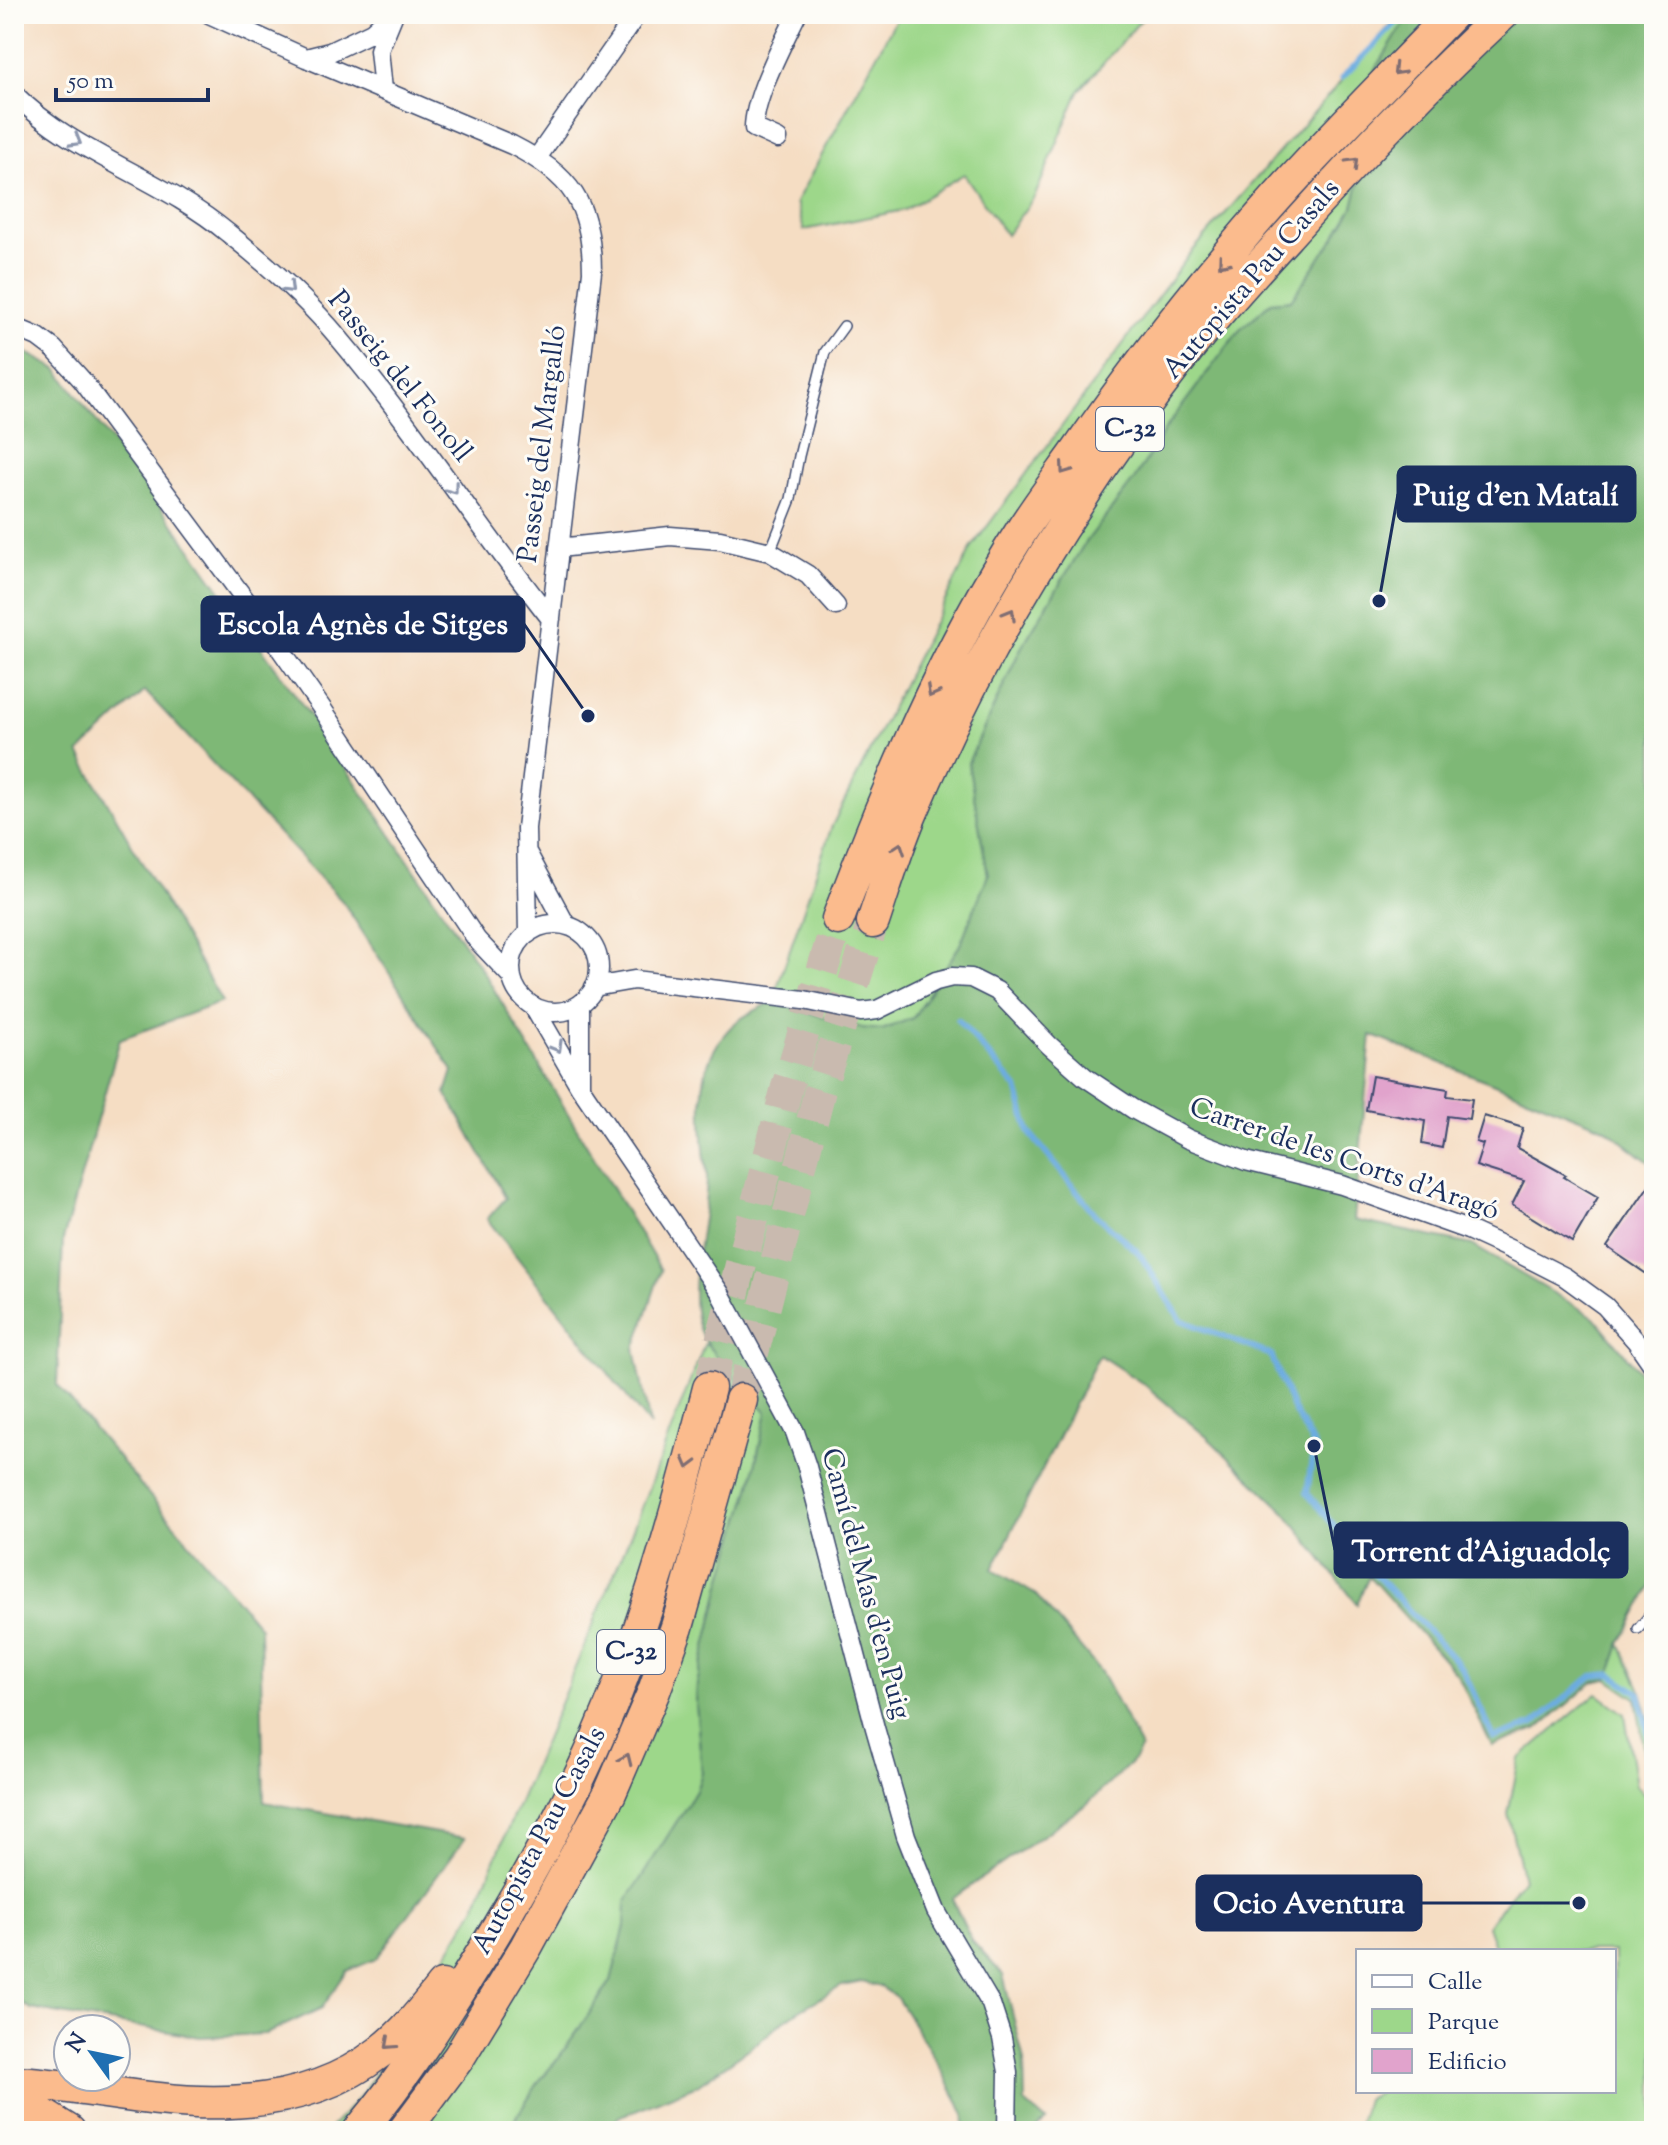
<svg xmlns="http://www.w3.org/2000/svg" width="1668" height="2145" viewBox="0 0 1668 2145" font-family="'Sorts Mill Goudy',serif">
<rect width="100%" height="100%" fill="#fdfcf7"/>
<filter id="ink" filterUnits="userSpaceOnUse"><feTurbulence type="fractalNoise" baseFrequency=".0125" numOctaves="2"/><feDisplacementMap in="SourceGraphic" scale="16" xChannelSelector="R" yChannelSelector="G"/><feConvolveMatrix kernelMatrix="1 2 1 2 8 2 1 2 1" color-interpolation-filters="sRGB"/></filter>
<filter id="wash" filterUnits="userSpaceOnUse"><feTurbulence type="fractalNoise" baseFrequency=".006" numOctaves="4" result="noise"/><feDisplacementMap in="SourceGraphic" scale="32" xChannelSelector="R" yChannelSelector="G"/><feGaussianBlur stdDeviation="1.8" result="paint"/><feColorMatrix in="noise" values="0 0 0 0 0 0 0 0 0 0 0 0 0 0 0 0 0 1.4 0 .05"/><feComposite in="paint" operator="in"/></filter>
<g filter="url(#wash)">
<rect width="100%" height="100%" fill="#f5ddc3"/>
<!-- green -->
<path fill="#9dd78a" stroke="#5c8374" stroke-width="2" d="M899,14H1151L1140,21L1079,91L1035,196L1006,235L964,174L904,210L804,230L796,202Z
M1400,14H1410L1374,72L1364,163L1353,207L1337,234L1291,300L1271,302L1239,331L1168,425L1134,480L1083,546L1020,650L968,763L988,875L960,945L913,1018L882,1030L862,1028L772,1002L832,826L972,547L1190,254Z
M705,1343L767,1412L750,1489L722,1581L697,1684L696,1703L702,1773L696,1791L627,1902L625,1926L611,1981L577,2032L557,2060L540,2080L508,2131H328L363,2093L475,1908L632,1531Z
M1620,1644L1640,1688L1654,1736V1777L1646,1759L1636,1698L1608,1679Z
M1597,1693L1625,1714L1636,1786L1654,1803V2131H1357L1366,2099L1382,2091H1614V1951H1496L1487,1926L1523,1879L1508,1814L1519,1759Z"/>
<!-- forest -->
<path fill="#7eb876" stroke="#4c746a" stroke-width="2" d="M1410,14H1654V1166L1605,1128L1371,1035L1354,1220L1472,1245L1594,1317L1654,1389V1581L1620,1644L1608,1679L1593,1682L1538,1729L1492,1746L1457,1674L1369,1576L1357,1604L1286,1513L1208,1438L1145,1385L1099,1355L993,1569L1036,1595L1101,1672L1141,1748L1132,1762L1087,1804L952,1899L972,1941L1003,1975L1024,2061L1025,2103L1046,2121L1034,2131H964L965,2114L937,2062L897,1998L881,1987L862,1982L842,1986L798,2011L781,2023L760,2041L697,2085L618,2117L609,2131H508L540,2080L557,2060L577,2032L611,1981L625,1926L626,1902L696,1791L702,1773L696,1703L697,1684L722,1581L750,1489L767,1412C748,1391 706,1352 698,1326C685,1283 708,1219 707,1174C707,1166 704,1157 704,1149C701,1119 699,1080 713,1052C729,1022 743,1016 772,1002L862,1028L882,1030L913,1018L960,945L988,875L968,763L1020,650L1083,546L1134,480L1168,425L1239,331L1271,302L1291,300L1337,234L1353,207L1364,163L1374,72Z
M14,346L57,369L153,496L319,728L486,976L661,1270L635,1349L650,1426L487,1219L506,1198L446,1093L453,1071L343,902L145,691L79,753L222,1002L120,1039L63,1240L57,1385L260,1627L264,1802L465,1838L376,1959L347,1971L322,2008L266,2034L200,2037L31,2009L14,1998Z"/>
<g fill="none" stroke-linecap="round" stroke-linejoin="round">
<!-- stream -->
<path stroke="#6cace0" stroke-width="6" d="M1342,78L1405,14
M958,1020L1017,1088L1029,1132L1096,1215L1139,1253L1181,1320L1271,1355L1293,1409L1314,1446L1307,1493L1368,1566L1462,1668L1494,1738L1534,1724L1592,1676L1611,1674L1639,1693L1654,1757"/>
</g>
<g id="blocks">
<!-- building -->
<path fill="#e1a3cc" d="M1372,1076L1448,1089L1447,1096L1472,1099L1469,1119L1447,1116L1442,1148L1422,1144L1425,1121L1366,1110Z
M1484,1116L1523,1128L1517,1148L1566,1175L1564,1177L1598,1197L1572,1242L1512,1205L1524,1181L1476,1166L1483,1144L1476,1142Z
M1654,1178V1279L1607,1247Z"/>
</g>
</g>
<g filter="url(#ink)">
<use href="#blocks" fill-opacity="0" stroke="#3c496d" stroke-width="2"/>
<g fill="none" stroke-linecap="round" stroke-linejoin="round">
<!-- motorway-tunnel -->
<path stroke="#c9baaf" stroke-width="32" stroke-dasharray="32 16" stroke-linecap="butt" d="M709,1388L787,1087L838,919
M741,1400L820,1090L873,922"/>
<defs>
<path id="service" d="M770,552L791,499L799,456L825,352L844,326
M1638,1629L1654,1610"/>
<path id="minor" d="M209,14L306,58L512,145C571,175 592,204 592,272L526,828L528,934
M306,58L330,52L372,32L391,14
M383,90L379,50L393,16
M14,94C75,155 162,178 228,233C267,264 306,299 338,337C414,427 478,527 551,619
M778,139L754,128C754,97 783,43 797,14
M537,158L637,14
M14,327L38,337L54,349L82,380L258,617L321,707L477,940L512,977
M559,548L670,536L720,540L770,552L808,575L836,606
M528,854L566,925
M511 968a44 44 0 1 1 88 0a44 44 0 1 1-88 0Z
M594,987L634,980L804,1000L861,1012L877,1010L936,981L952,977L971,978L997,991L1049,1045L1085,1077L1133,1109L1188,1139L1246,1161L1342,1185L1468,1230L1516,1252L1565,1277L1605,1306L1636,1341L1654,1367
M580,1004V1084
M533,1006L580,1087L720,1293L795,1432L807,1467L875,1728L906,1836L936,1911L991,2004L1002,2038L1008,2072L1007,2131"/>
<path id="motorway" d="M838,919C889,784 944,652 1022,530C1038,505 1056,481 1074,456C1140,361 1211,270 1288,185C1341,127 1397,71 1452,14
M873,922C885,886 896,849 911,814C980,649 1076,494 1185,353C1217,312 1253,273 1288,235C1357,158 1427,84 1503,14
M14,2082C63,2084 111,2094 159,2099C236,2108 317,2101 380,2052C404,2034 423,2010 442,1986
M14,2103L40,2113L69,2131
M359,2131C408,2073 446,2011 486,1947C538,1861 587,1772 622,1677C658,1583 684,1485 709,1388
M404,2131L459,2057L526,1947L610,1793L654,1691L677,1627L741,1400"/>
</defs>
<!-- service casing -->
<use href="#service" stroke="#3c496d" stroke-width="12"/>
<!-- minor casing -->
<use href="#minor" stroke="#3c496d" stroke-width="21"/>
<!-- motorway casing -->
<use href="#motorway" stroke="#3c496d" stroke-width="35"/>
<!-- service -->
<use href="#service" stroke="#fff" stroke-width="9"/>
<!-- minor -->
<use href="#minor" stroke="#fff" stroke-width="18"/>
<!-- motorway -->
<use href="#motorway" stroke="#fbbb8d" stroke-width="32"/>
</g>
<!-- one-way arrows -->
<defs><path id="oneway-chevron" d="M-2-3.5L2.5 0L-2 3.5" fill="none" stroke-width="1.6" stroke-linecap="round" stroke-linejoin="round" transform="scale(2)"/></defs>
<g stroke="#806e73">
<use href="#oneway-chevron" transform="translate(1398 70) rotate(134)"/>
<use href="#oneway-chevron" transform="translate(1353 163) rotate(-46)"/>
<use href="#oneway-chevron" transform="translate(1223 262) rotate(130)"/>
<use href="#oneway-chevron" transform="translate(1065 469) rotate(125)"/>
<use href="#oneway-chevron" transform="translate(1010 614) rotate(-60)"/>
<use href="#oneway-chevron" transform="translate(932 692) rotate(118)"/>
<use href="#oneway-chevron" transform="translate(899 848) rotate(-71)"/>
<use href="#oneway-chevron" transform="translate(689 1463) rotate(105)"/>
<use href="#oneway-chevron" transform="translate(626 1759) rotate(-66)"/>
<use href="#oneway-chevron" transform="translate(390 2044) rotate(138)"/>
</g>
<g stroke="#8d97ae">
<use href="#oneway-chevron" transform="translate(76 141) rotate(30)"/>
<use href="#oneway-chevron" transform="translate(289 288) rotate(45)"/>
<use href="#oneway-chevron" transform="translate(453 489) rotate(53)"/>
<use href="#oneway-chevron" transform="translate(557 1047) rotate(60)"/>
</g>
</g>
<g text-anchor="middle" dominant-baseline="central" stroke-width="6" stroke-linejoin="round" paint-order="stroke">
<!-- shield labels -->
<g fill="#fdfcf7" stroke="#5f6c8c" stroke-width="2">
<rect x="1096" y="407" width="68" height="44" rx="6"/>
<rect x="597" y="1630" width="68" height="44" rx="6"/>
</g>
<g font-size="26" font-weight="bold" fill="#1b2f5e">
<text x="1130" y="429">C-32</text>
<text x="631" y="1652">C-32</text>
</g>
<!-- street labels -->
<g font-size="28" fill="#1b2f5e" stroke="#fdfcf7">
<text transform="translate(1252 280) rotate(-49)">Autopista Pau Casals</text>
<text transform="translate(399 377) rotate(51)">Passeig del Fonoll</text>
<text transform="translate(543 444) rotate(-83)">Passeig del Margalló</text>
<text transform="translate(1344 1160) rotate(19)">Carrer de les Corts d'Aragó</text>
<text transform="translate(865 1584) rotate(75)">Camí del Mas d'en Puig</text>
<text transform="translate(540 1841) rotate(-62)">Autopista Pau Casals</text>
</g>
</g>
<!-- callouts -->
<path fill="none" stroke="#1b2f5e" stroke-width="3" d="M1379 601L1398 494M588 716L524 624M1314 1446L1335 1550M1579 1903L1421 1903"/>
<g fill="#1b2f5e" stroke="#fdfcf7" stroke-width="3">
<circle cx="1379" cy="601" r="8"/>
<circle cx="588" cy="716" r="8"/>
<circle cx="1314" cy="1446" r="8"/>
<circle cx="1579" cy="1903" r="8"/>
</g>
<g fill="#1b2f5e" stroke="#1b2f5e" stroke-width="3">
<rect x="1398" y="467" width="237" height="54" rx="8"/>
<rect x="202" y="597" width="322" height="54" rx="8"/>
<rect x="1335" y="1523" width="292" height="54" rx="8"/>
<rect x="1197" y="1876" width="224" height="54" rx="8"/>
</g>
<g font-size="30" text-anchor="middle" font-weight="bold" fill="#fff">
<text x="1516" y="505">Puig d'en Matalí</text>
<text x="363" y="634">Escola Agnès de Sitges</text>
<text x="1481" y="1561">Torrent d'Aiguadolç</text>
<text x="1309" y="1913">Ocio Aventura</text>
</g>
<!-- margin -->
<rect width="1668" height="2145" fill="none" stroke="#fdfcf7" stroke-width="48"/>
<!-- legend -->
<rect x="1356" y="1949" width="260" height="144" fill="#fdfcf7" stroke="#a3aaba" stroke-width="2"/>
<rect x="1372" y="1975" width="40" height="12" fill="#ffffff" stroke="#a3aaba" stroke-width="2"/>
<text x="1428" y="1989" font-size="24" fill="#1b2f5e">Calle</text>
<rect x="1372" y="2009" width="40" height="24" fill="#9dd78a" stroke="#a3aaba" stroke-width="2"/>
<text x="1428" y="2029" font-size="24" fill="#1b2f5e">Parque</text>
<rect x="1372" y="2049" width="40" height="24" fill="#e1a3cc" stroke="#a3aaba" stroke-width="2"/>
<text x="1428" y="2069" font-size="24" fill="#1b2f5e">Edificio</text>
<!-- north arrow -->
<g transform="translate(92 2053) rotate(303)"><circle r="38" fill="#fdfcf7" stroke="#a3aaba" stroke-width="2"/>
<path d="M0-6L14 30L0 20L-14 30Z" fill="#1f6fb2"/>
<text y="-12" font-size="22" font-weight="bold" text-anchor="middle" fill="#1b2f5e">N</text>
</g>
<!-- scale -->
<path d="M56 88v12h152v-12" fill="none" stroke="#1b2f5e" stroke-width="4"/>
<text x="68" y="88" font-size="24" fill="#1b2f5e" stroke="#fdfcf7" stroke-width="6" paint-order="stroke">50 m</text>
</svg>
